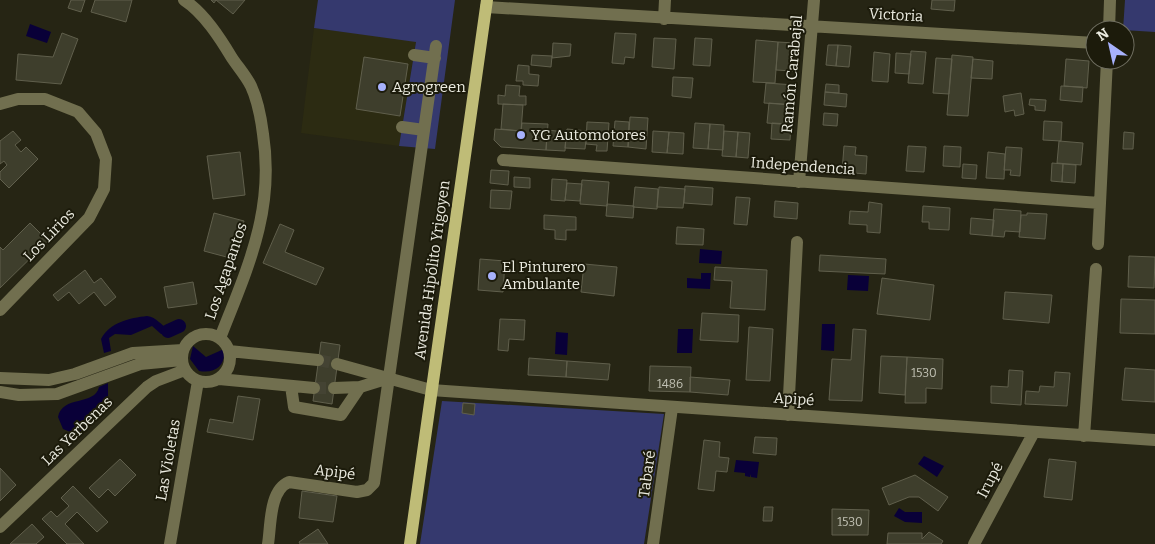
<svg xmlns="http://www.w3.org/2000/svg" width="1155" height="544" viewBox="0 0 1155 544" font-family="Bitter,serif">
<rect width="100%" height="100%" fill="#262514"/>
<!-- built -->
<path fill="#2c2b12" d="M314,28L416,41L399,146L301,133Z"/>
<!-- green -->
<path fill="#35396e" d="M318,0H455L435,149L399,146L416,42L314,28Z
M1125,0H1155V32L1123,30Z
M442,401L664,414L644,544H420Z"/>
<!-- water -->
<path fill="#090038" d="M30,24L51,32L47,43L26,36Z
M700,249L722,251L721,264L699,263Z
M701,273H711L710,289L687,288V278L701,279Z
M848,275L869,276L868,291L847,290Z
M147,316C157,317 161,326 168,328V334H161L152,326L131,335L115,334L109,338L111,351L104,353L101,339C110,322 130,318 147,316Z
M822,324H835L834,351L821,350Z
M678,329H693L692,353H677Z
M556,332L568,333L567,355L555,354Z
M193,346L206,357L224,349C226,366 215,374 199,371L190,359Z
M108,383V397L94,409L85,429L75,434L63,429L58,417C62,395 95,406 99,387Z
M924,456L944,466L937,477L918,464Z
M736,460L759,462L757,478L751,477V474L750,477L745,476V473L734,472Z
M899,508L905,512H922V523L905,522L894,516Z"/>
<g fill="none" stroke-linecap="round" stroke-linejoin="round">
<!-- canal -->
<path stroke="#090038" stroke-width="14" d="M168,331L179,326"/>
</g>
<!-- building -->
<path fill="#3e3e2c" stroke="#605f4c" d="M71,0H85L81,12L68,8Z
M95,0H132L126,22L91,12Z
M211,0H245L233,14L216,0L214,3Z
M932,0H955L954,11L931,9Z
M62,33L78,39L61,84L16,80L18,54L53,57Z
M615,33L636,34L634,58L625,57L624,64L612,63Z
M654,38L676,39L674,69L652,67Z
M695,38L712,39L710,66L693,65Z
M756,40L778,42L775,83L753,82Z
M778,42L795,43L793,71L776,70Z
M553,43L571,44L570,56L552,58Z
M828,45H838L836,66L826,65Z
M838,45L851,46L849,67L836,66Z
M911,51L926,52L923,84L908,83Z
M874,52L890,54L888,82L872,81Z
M896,53L911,54L909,74L895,73Z
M532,55L552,56L551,67L531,65Z
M952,55L973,57L968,116L947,115Z
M364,57L408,64L400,116L356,109Z
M936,58L952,59L949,94L933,93Z
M973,59L993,61L992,79L971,78Z
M1066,59L1089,61L1087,88L1064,86Z
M518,65L529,66V74L539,75L538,86L523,85V81H516Z
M673,77L693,78L691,98L672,96Z
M766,83L795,85L794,105L764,103Z
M826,84L839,85V93L825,92Z
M506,85L520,86L519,96H526V105L498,104V95L505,96Z
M1061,86L1083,87L1082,102L1060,100Z
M825,92L847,94L846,107L824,105Z
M1021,93L1024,114L1015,116L1014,110L1005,112L1003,96Z
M1030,99L1046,100L1045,111L1035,110V106L1029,105Z
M769,103L794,105L793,125L767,123Z
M503,104L523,105L521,131L501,129Z
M824,113L838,114L837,126L823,125Z
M630,117L648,118L646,149L628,147Z
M615,121L629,122L628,147L613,146Z
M1044,121L1062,122L1061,141L1043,140Z
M587,122L609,123L607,151H596L597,145L586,144Z
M522,123L548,124L546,150L501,147L494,140L495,129L521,131Z
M695,123L710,124L708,149L693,148Z
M772,123L791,124L790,140L771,139Z
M710,124L724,125L723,150L708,149Z
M567,129L587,131L585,149L565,148Z
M547,130L566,132L565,151L546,150Z
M13,131L21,140L15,145L21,152L26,147L38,159L9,188L0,179V172L7,165L4,161L0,164V141Z
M653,131L669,132L667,153L652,152Z
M724,131L738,132L736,157L722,156Z
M669,132L684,133L683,154L667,153Z
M738,132L750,133L748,158L736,157Z
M1124,132L1134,133L1133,149H1123Z
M1059,141L1083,143L1081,165L1057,163Z
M844,146L856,147L855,155L867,156L866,174L842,172Z
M908,146L926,147L924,172L906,171Z
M944,146L961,147L960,167L943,166Z
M1006,147L1022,148L1020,176L1010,175L1011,170H1004Z
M240,152L245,195L213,199L207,156Z
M988,152L1005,154L1004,179L986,178Z
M1052,163L1063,164L1062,182L1051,181Z
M963,164L977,165L976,179L962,178Z
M1063,164L1076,165L1075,183L1062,182Z
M491,170L509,171L508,185L490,183Z
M514,177L530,178V188L514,187Z
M552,179L567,180L565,201L551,200Z
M582,180L609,182L607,206L580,204Z
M567,183L582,184L580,201L565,200Z
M685,186L713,188L712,205L684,203Z
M635,187L658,189L657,209L633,207Z
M659,187L685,189L683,208L657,207Z
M491,190L512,191L510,209L490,208Z
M736,197L750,198L747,225L734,224Z
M775,201L798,203L797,219L774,217Z
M869,202L882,204L880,233L867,232V225L849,224L850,211L868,212Z
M607,204L634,206L633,218L606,216Z
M923,206L950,208L949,230L929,229V222H922Z
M994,209L1021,211L1020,232L1005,231L1004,237L992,236Z
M214,213L244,221L234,259L204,251Z
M1027,213L1047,214L1045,239L1019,237L1021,215H1027Z
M544,215L576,217V230H566V240L555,239V230L544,229Z
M971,218L994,220L992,236L970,234Z
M30,223L48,241L0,288V247L3,250Z
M280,224L294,230L285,252L324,268L316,285L263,263Z
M677,227L704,229L703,245L676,244Z
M820,255L886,259L885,274L819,271Z
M1129,256L1155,257L1154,288L1128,287Z
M480,259L505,261L503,292L478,290Z
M584,264L617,267L614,296L581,292Z
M715,267L767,270L765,310L730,308L732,281L714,280Z
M85,270L94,283L101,278L116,297L105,306L94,292L79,304L69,292L58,301L53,295Z
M882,278L934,285L930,320L877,314Z
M193,282L197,304L168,308L164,287Z
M1005,292L1052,295L1049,323L1003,319Z
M1121,299L1155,300V334L1120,333Z
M702,313L739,315L738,342L700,340Z
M500,319L525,320L524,340L509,339L508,351L498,350Z
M749,327L773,329L770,381L746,380Z
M853,329L866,330L862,401L829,400L832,359L851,360Z
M321,342L340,345L332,404L313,401Z
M881,356L907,357L905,395L879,393Z
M907,357L943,359L942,389L926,388V403H905Z
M529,358L567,361L566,377L528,375Z
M567,361L610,364L608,380L566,377Z
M650,366L691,367L690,392L649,391Z
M1125,368L1155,370V402L1122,400Z
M1009,370L1023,371L1021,405L991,403V386L1008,387Z
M1055,372L1070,373L1067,406L1025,404L1026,391L1039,392L1040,386L1054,387Z
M690,377L730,380L728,395L690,392Z
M238,396L260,399L253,440L207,432L210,419L233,423Z
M463,403L475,404L474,415L462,413Z
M755,437L777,438L776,455L753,453Z
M704,440L720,442L719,457L729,458L727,472L716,471L714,491L698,489Z
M120,459L136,475L115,496L108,489L99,498L89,488Z
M1049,459L1076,462L1072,500L1044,497Z
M0,468L16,485L0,501Z
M915,475L948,497L938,511L919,497H909L889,505L882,488Z
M73,486L108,522L97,532L77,512L65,524L84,544H67L42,519L51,511L57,517L69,506L61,498Z
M302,491L337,496L333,522L299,518Z
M764,507H773L772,521H763Z
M832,509L869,510L868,535H832Z
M32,524L44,537L36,544H10Z
M318,529L328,544H300L299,542Z
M929,532L943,541L941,544H887L888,533H922V539Z"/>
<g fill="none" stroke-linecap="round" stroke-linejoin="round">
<!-- minor-tunnel -->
<path stroke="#444333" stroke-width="12" stroke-dasharray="12 6" stroke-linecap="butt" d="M318,360L337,364
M314,388H334"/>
<!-- minor -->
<path stroke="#716f4f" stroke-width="12" d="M184,0C204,13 220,38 232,58C238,67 246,76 251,86C258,101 261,118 263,134C275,211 247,269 220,338
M486,7L1095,43
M664,19L665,0
M1109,30L1110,0
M414,55L435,58
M0,104L18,99H45L78,112L96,133L106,159L104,189L89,218L0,310
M402,127L424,130
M503,160L1100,203
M799,182L814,0
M1098,244L1107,60
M182 358a24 24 0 1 1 48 0a24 24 0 1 1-48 0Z
M229,351L318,360
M337,364L431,390L1155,440
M0,378L49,380L75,374L133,353L183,350
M219,379L314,388
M291,386L294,407L341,415L360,387
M334,388L360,387L389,378
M0,392L19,395L57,394L140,364L182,360
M788,415L797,242
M1084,436L1096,269
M0,527L147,387L156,381L185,370
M170,544L198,381
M268,544C271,526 269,490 289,482L357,492L367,490L374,483L436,46
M653,544L672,408
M974,544L1034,432"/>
<!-- major -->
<path stroke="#bfbc77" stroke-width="12" d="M410,544L487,0"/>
</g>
<!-- markers -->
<g fill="#a7b1fc" stroke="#1c1b0b" stroke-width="2">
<circle cx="382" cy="87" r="5"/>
<circle cx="521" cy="135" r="5"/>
<circle cx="492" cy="276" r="5"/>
</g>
<g text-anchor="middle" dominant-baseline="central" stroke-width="4" stroke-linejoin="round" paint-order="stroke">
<!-- number labels -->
<g font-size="12" fill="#c0c0b3">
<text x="924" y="373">1530</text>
<text x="670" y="384">1486</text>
<text x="850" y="522">1530</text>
</g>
<!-- street labels -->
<g font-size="15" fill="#ebebe0" stroke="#1c1b0b">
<text transform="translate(896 15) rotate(3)">Victoria</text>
<text transform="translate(792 74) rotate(-85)">Ramón Carabajal</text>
<text transform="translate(803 166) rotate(4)">Independencia</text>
<text transform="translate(49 235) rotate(-46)">Los Lirios</text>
<text transform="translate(432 270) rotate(-82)">Avenida Hipólito Yrigoyen</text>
<text transform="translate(226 271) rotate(-71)">Los Agapantos</text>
<text transform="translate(794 399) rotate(4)">Apipé</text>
<text transform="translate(77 431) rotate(-44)">Las Yerbenas</text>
<text transform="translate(168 460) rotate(-80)">Las Violetas</text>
<text transform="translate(335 472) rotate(7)">Apipé</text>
<text transform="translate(647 474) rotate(-82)">Tabaré</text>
<text transform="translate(990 480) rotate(-62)">Irupé</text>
</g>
<!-- poi labels -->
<g font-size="15" fill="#ebebe0" stroke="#1c1b0b" text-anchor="start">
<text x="392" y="87">Agrogreen</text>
<text x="531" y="135">YG Automotores</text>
<text x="502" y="267">El Pinturero<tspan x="502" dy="17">Ambulante</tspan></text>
</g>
</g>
<!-- north arrow -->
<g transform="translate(1110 45) rotate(326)"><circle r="24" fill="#1c1b0b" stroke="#6f6e60"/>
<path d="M0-4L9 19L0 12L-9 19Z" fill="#a7b1fc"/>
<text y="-8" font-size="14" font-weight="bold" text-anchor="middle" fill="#ebebe0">N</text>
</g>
</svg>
